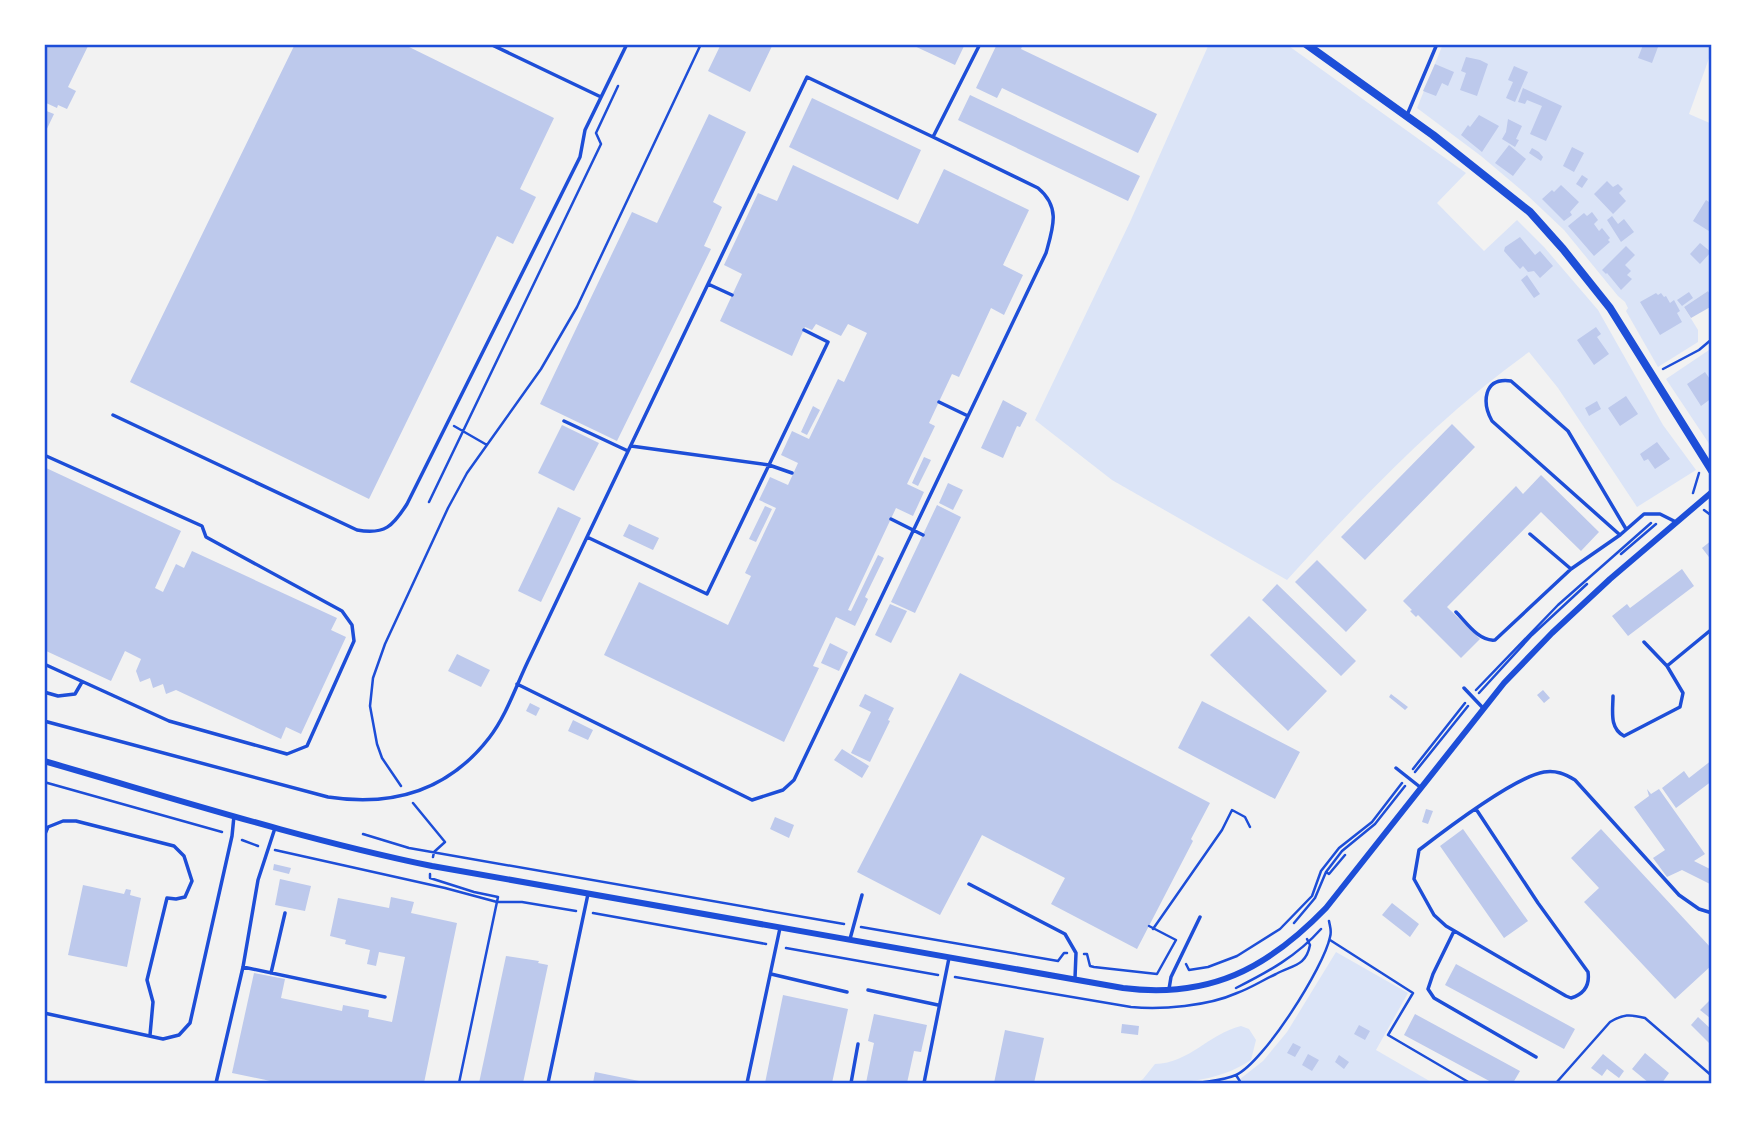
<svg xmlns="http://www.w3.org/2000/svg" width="1756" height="1127" viewBox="0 0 1756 1127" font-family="Jost,sans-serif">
<rect width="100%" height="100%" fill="#f2f2f2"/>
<!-- green -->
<path fill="#dbe4f7" d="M1209,44H1286L1466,173L1437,203L1484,251L1517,220L1544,247L1598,310L1663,425L1696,470L1637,507L1558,388L1529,352C1440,415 1360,500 1287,580L1112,480L1035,420L1130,222Z
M1443,44H1712V50L1689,114L1712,124V298L1708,291L1684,307L1698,330V342L1658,367L1626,311L1628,308L1625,302L1618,296L1564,230L1526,194L1481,156L1417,108Z
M1712,348V448L1666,379Z
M1336,952L1408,993L1376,1050L1433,1083H1235L1263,1061L1287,1032Z
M1241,1026L1249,1029L1256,1040L1251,1060C1217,1083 1177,1083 1137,1083L1143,1079L1155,1064C1190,1063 1208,1034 1241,1026Z"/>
<!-- building -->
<path fill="#bdc9ec" d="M44,44H89L68,87L76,91L67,109L58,105L57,108L44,102Z
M295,44H403L554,118L520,189L536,197L513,244L497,236L369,499L130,382Z
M721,44H773L750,92L708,71Z
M910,44H965L955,65Z
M997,44H1023L1021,49L1157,114L1138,153L1002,88L997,98L976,88Z
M1650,44H1656L1655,46L1658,47L1652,63L1638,58L1643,45L1649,47Z
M1466,57L1480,60L1488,64L1477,96L1460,90L1466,73L1461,71Z
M1435,64L1454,72L1448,86L1442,83L1436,96L1423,91Z
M1514,66L1528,72L1515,102L1506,98L1513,82L1508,80Z
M1523,88L1562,106L1546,141L1530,134L1542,106L1527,100L1525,104L1518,102Z
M970,95L1140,176L1128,201L958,120Z
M812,98L921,150L898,200L789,147Z
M44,110L54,114L44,135Z
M709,114L746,132L713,202L722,207L704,246L711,249L617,441L540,404L632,212L657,223Z
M1479,115L1499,126L1482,152L1461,135L1468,125L1470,127Z
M1508,119L1522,126L1516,139L1519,140L1515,147L1502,139L1506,132Z
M1509,145L1526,159L1513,176L1495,163Z
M1572,147L1584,153L1574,172L1563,166Z
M1532,148L1539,152L1543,157L1541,161L1529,153Z
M793,165L918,224L944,169L1029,210L1003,265L1023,275L1004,315L991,308L959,377L952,374L929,423L935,426L907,484L924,492L913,516L896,508L848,610L851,611L878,555L884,558L865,597L868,599L855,626L836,617L813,666L819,668L784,742L604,655L639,582L728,625L751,576L745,573L776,508L759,500L770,477L788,485L798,463L781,455L792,431L809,439L838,379L844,382L867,333L848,324L841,336L816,324L812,330L805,327L792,356L720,321L742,274L724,265L758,193L777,201Z
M1582,175L1588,179L1582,188L1576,184Z
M1607,181L1613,187L1618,184L1623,189L1619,193L1626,201L1613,214L1594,194Z
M1561,185L1579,202L1570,212L1572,215L1564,221L1542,199L1552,190L1554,192Z
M1706,200L1712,204V233L1693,221Z
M1592,212L1598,220L1594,224L1599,231L1602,228L1610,238L1608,240L1610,242L1594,256L1568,226L1584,213L1587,216Z
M1612,216L1618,224L1624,219L1634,232L1621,242L1607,220Z
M1520,237L1535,255L1540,251L1553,266L1540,278L1534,271L1528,272L1523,266L1520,269L1504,251L1505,247Z
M1700,243L1711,252L1700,264L1690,254Z
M1626,246L1635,255L1625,265L1631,271L1627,275L1632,279L1621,290L1607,273L1606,274L1602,270Z
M1527,275L1540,294L1534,298L1521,280Z
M1708,291L1712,298V306L1691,318L1684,307Z
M1689,292L1693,298L1682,306L1677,300Z
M1656,293L1658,295L1661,293L1664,297L1666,296L1670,303L1674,300L1680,311L1677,313L1682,322L1660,335L1640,302Z
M1596,327L1601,334L1597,337L1609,354L1594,365L1577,340Z
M1705,372L1712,382V398L1701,406L1687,384Z
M1626,396L1638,414L1620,426L1608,408Z
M1003,400L1027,413L1020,427L1017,426L1003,458L981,448Z
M1597,401L1601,409L1589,416L1585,408Z
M813,406L820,410L807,435L801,432Z
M1452,424L1475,447L1365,560L1341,537Z
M562,425L599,443L574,491L538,473Z
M1657,442L1670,459L1655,469L1648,459L1644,461L1640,454Z
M924,457L931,460L918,486L912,483Z
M44,467L181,531L155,588L163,592L176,564L184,568L192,551L337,618L331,630L346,637L301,734L286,727L281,739L176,690L166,694L163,684L153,688L150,678L140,682L136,671L141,659L125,651L111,681L44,650Z
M1541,475L1599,532L1581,551L1541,512L1447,607L1480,639L1461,658L1418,615L1416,617L1410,611L1412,610L1403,601L1516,486L1523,494Z
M948,483L963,490L953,510L939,503Z
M937,505L961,517L915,613L891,602Z
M765,506L772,509L756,542L749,539Z
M558,507L581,518L541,602L518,591Z
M629,524L659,538L653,550L623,536Z
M1712,540V561L1702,548Z
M1317,560L1367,610L1346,632L1295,582Z
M1682,569L1694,586L1628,636L1612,616L1627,604L1630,608Z
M1277,584L1356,661L1341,676L1262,600Z
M890,604L907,611L891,643L875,635Z
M1249,616L1327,691L1288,731L1210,655Z
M830,643L848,652L839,671L821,663Z
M457,654L490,670L481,687L448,671Z
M960,673L1210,803L1191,839L1193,841L1137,949L1051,904L1065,878L982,835L940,915L857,872Z
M1543,690L1550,698L1544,703L1537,695Z
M865,694L894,708L888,720L890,721L870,762L851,753L871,712L859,706Z
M1391,694L1408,707L1405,710L1389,697Z
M1202,701L1300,752L1275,799L1178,748Z
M530,703L540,708L536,716L526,711Z
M573,720L593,730L588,740L568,731Z
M842,749L869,766L862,778L834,760Z
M1712,760V781L1676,808L1662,788L1684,771L1689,778Z
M1647,789L1651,794L1659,789L1705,854L1694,861L1712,870V885L1682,870L1667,877L1653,858L1665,850L1634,807L1649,796Z
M1426,809L1433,811L1428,824L1422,822Z
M775,817L794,825L789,838L770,829Z
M1463,829L1528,921L1504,938L1440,846Z
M1601,829L1712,949V965L1675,999L1584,902L1599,888L1571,858Z
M274,864L291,868L289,874L273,870Z
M280,879L311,886L305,911L275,905Z
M83,885L124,894L126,889L131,890L130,895L141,898L127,967L68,955Z
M391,897L414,902L411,913L457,923L424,1083H280L232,1073L254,973L285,979L281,998L342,1011L343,1005L369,1010L368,1017L392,1022L405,957L379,952L376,966L367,964L370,950L345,944L346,940L330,936L338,898L389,908Z
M1392,903L1419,924L1410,937L1382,915Z
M506,956L539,961L538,963L548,965L523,1083H479Z
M1456,964L1575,1029L1564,1049L1445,985Z
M783,995L848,1009L832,1083H765Z
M1710,1000L1712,1002V1015L1710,1018L1700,1010Z
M874,1014L927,1025L921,1052L914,1051L907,1083H866L874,1043L868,1041Z
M1415,1014L1520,1071L1513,1083H1493L1404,1035Z
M1698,1017L1712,1030V1040L1709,1043L1691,1025Z
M1122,1024L1139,1026L1138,1035L1121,1033Z
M1359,1025L1370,1031L1365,1040L1354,1034Z
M1005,1030L1044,1038L1034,1083H994Z
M1293,1043L1301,1047L1295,1057L1287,1053Z
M1645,1053L1669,1073L1662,1083H1649L1632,1069Z
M1308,1054L1319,1060L1312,1071L1302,1065Z
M1603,1054L1624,1071L1619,1078L1607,1069L1602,1076L1591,1068Z
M1339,1055L1349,1062L1344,1069L1335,1062Z
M595,1072L644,1082V1083H593Z"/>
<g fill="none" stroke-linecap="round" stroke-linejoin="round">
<!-- path -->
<path stroke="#1d4ed8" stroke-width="2.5" d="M1663,369L1699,350L1712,339
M454,426L487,445
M1693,493L1699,473
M429,502L601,144L596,133L618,86
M1704,510L1712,516
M1621,554L1656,524
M1476,690L1558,605L1651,523
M1479,693L1532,635L1587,584
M1413,769L1465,703
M1415,772L1468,706
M44,782L222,832
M401,786L382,758L377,744L370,706L373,678L385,644L448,508L467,473L541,369L577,307L701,44
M413,803L445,842L434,852L433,857
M363,834L409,848L844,924
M242,840L258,846
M275,850L445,888L497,902H522L576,911
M1326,872L1329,874L1345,855
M430,874V878L474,892L498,897L459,1083
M593,913L766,944
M1294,923L1315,898L1326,872L1342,851L1375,824L1405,786
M861,927L1058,961L1064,953H1067
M1153,929L1222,830L1232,810L1245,817L1250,827
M1330,940L1413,993L1388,1035L1470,1083
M786,948L938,975
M1084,954H1087L1090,966L1094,967L1157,974L1176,940L1149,926
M1186,964L1189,970L1208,967L1237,956L1280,929L1312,896L1321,871L1339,848L1372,822L1402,783
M955,977L1131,1007C1162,1010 1208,1006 1237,993C1251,988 1263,980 1276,974C1293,965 1306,966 1310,945L1307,939
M1236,988C1268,972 1297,956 1321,929
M1236,1075L1241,1083
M1199,1083C1210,1081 1225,1080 1236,1075C1264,1062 1324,967 1330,937C1332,931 1330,927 1329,921
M1556,1083L1610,1022C1623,1014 1630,1014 1645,1018L1712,1076"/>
<!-- service -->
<path stroke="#1d4ed8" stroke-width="3.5" d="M490,44L601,97
M1407,115L1437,44
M732,295L708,284L807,77L933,137L980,44
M939,402L968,416
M113,415L357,530C385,535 393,526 407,504L580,157L585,130L627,44
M564,421L628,451
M631,446L769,465L792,473
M44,455L202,526L206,537L342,611L352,625L354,641L307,746L287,754L169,721L44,664
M891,519L923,535
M1530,534L1571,569
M1620,535L1492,421C1482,403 1483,377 1511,381L1568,431L1626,529
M587,537L708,284
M1456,612C1466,622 1479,642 1495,640L1571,569L1620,535L1644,514H1660L1676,522
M1667,666L1712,629
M517,684L752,800L783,790L794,780L1046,253C1053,228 1061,207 1038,188L933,137
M1464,688L1483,708
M44,692L58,696L75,694L82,682
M1613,696C1613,711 1609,728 1624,736L1680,707L1683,693L1667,666L1644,642
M44,721L328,797C393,807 448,791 489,738C507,715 517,683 530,657C549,617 568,577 587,537L707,594L828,342L804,330
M1396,768L1420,787
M1476,809L1538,903L1588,972C1590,986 1584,994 1571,998L1566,996L1446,926L1434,915L1414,879L1419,850C1445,830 1515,777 1544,772C1556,770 1565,774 1575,780L1679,895L1699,909L1712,913
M44,836L48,827L63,821H76L174,846L184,856L192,881L185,897L176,899L167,898L147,980L153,1002L150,1035
M969,884L1065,934L1076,953L1075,978
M1454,931L1433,974L1428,989L1434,998L1536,1057
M850,939L862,895
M243,967L385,997
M271,973L285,913
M771,974L847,992
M1169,989L1171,977L1200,917
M868,990L938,1005
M44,1013L163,1039L179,1035L190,1023L232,836L234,816
M216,1083L243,967L258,880L275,828
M548,1083L588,894
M747,1083L780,928
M851,1083L858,1044
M924,1083L949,958"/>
<!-- minor -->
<path stroke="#1d4ed8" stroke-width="6" d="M44,761C173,798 301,839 432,866L1123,988C1209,999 1267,969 1326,908L1504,683L1552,633L1610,579L1712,492"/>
<!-- tertiary -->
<path stroke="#1d4ed8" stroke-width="8" d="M1306,44L1433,135L1530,212L1563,249L1610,308L1712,471"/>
</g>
<!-- border -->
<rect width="1756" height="1127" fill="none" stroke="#ffffff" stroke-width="91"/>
<rect x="46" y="46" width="1664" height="1036" fill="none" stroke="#1d4ed8" stroke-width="2.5"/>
</svg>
